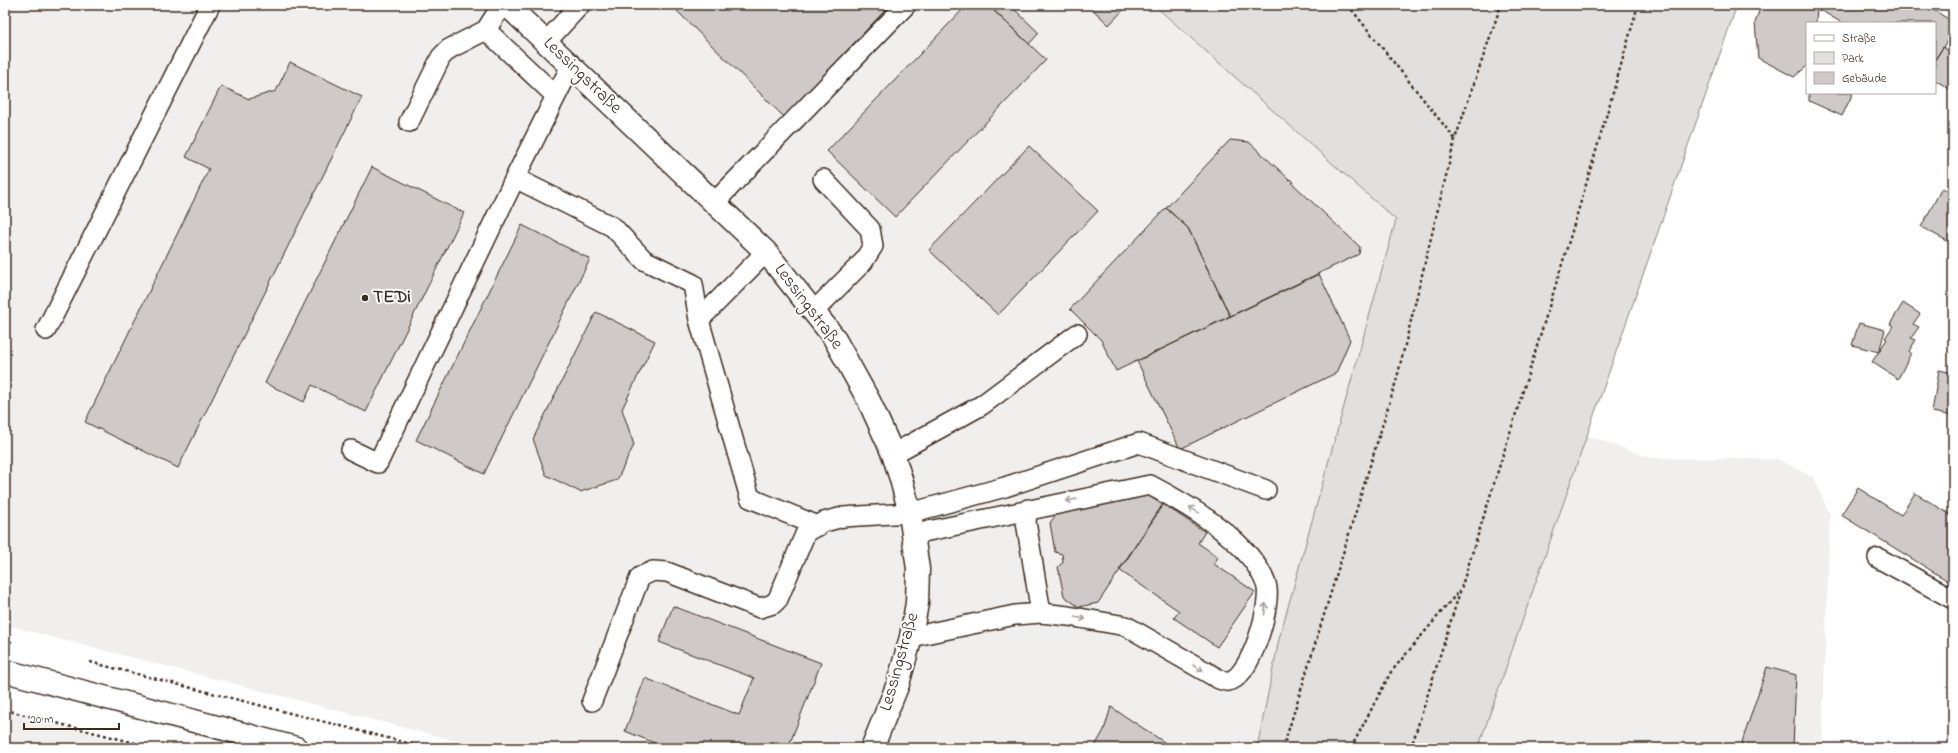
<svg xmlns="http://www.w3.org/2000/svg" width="1958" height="753" viewBox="0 0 1958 753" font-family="'Indie Flower',sans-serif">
<rect width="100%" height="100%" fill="#fff"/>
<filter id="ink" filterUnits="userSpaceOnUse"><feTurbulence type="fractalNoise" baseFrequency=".025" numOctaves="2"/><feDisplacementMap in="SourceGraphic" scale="8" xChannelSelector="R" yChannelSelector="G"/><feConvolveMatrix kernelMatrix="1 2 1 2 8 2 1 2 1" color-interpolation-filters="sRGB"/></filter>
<g filter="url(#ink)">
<!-- built -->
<path fill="#f1efee" d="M5,5H1154L1396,220L1279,639L1257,748H483L5,625Z
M1586,435L1651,458L1777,459L1814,478L1830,515L1822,748H1478Z
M5,712L55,724L142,748H5Z"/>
<!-- green -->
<path fill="#e2e0de" stroke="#8e857e" d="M1154,5H1737L1478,748H1257L1279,639L1396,220Z"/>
<!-- building -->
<path fill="#cfcac7" stroke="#3b2a1e" d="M671,5H890L784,117Z
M967,5H988L1046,60L895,217L827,151Z
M988,5H1010L1039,33L1029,44Z
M1088,5H1128L1109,25Z
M1761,5H1926L1953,22V31L1935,60V23H1842L1817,8L1816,23H1807V66L1794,77L1758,58L1755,23Z
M1943,47L1953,54V91L1935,80V60Z
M290,62L362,97L178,468L85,422L209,169L186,157L221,86L249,99L276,91Z
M1809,93H1853L1842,116L1809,101Z
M1230,140L1249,142L1290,180L1291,179L1294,182L1292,183L1360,247L1359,254L1230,316L1188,228L1166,208Z
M1029,146L1098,211L998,315L929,250Z
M372,167L464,213L366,412L312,385L304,402L265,383Z
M1942,188L1953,193V244L1921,227Z
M1166,208L1188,228L1230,316L1116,371L1101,340L1070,309Z
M522,225L590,259L484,474L416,440Z
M1319,274L1350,340L1336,373L1180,449L1137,361Z
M1903,303L1920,314L1913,324L1919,327L1911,338L1916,340L1909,351L1911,353L1898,379L1872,362L1887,339L1885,338L1893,326L1890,324Z
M596,312L655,341L622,409L634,445L617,480L580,492L546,475L533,439Z
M1859,323L1885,330L1879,352L1852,345Z
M1939,370L1953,373V416L1932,412Z
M1858,488L1901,515L1915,493L1953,516V584L1841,515Z
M1145,493L1163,505L1098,603L1079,607L1064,596L1058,567L1063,562L1062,554L1055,552L1050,523L1060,509Z
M1163,504L1205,532L1198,543L1218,557L1214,564L1255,592L1217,647L1174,618L1179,611L1119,570Z
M673,606L821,663L788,748H667L625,731L645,678L739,715L754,678L659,642Z
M1767,667L1796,675L1793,748H1740Z
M1111,707L1158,738L1173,748H1094L1104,730Z"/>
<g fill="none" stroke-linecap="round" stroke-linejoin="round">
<defs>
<path id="lane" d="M486,30L502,5
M546,42L580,5
M409,122L441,57L449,49L486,30L556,96
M515,178L571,66
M715,202L906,5
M813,312L863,262L873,246L870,229L823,179
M699,320L766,252
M46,330L210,5
M351,450L378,463L515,178L613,227L644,260L693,284L699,320L750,498L818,526
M893,454L982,405L1077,334
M1028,509L1026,522L1041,613
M1878,558L1953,599
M911,637L1015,615L1041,613L1068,616L1126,626L1210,674C1215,677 1223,682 1229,681C1251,677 1273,602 1266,584C1251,541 1188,505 1150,485L914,534
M592,701L640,577L653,571L667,572L760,608L773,604L778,599L806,532L824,522L843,517L910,513L1005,487L1139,443L1266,490"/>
<path id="street" d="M507,5L766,252L833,336L869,401L893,454L901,479L910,513L918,569L917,603L911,637L898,684L872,748"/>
<path id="secondary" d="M5,671L296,748"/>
</defs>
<!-- lane casing -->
<use href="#lane" stroke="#3b2a1e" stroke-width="22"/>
<!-- street casing -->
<use href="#street" stroke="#3b2a1e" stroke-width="25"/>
<!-- secondary casing -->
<use href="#secondary" stroke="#3b2a1e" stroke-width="25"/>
<!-- path -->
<path stroke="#3b2a1e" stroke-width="2.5" stroke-dasharray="3 3" stroke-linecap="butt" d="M1348,5L1455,139
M5,640L12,642
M90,662L427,748
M5,710L155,748
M1283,748L1397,378L1455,139L1501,5
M1351,748L1391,672L1459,591
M1411,748C1488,501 1568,255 1638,5"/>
<!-- lane -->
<use href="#lane" stroke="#fff" stroke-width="19"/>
<!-- street -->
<use href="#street" stroke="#fff" stroke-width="22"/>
<!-- secondary -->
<use href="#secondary" stroke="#fff" stroke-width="22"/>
</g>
<!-- one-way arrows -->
<defs><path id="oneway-shaft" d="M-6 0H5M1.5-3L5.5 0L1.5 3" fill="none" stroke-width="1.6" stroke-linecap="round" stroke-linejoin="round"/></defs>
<g stroke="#a79f9a">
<use href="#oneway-shaft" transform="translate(1072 500) rotate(169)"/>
<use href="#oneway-shaft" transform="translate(1194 510) rotate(-149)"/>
<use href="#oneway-shaft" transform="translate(1265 609) rotate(-85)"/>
<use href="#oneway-shaft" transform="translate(1080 618) rotate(10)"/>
<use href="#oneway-shaft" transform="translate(1198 668) rotate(31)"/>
</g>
</g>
<!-- markers -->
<circle fill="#3b2a1e" stroke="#fff" stroke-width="1.5" cx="365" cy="298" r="4"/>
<g text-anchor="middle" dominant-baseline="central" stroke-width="4" stroke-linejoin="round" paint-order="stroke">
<!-- street labels -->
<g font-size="18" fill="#3b2a1e" stroke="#fff">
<text transform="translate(582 76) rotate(44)">Lessingstraße</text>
<text transform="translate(808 307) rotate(53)">Lessingstraße</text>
<text transform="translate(900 662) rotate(-74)">Lessingstraße</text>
</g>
<!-- poi labels -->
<g font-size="18" font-weight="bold" fill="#3b2a1e" stroke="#fff" text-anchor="start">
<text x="373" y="298">TEDi</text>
</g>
</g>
<!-- margin -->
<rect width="1958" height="753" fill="none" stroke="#fff" stroke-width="20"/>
<rect x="10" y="10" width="1938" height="733" fill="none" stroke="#3b2a1e" stroke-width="1.5" filter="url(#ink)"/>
<!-- legend -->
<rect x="1806" y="22" width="130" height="72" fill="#ffffff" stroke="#b1aaa5"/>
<rect x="1814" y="35" width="20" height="6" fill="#ffffff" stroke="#b1aaa5"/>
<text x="1842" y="42" font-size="12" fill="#3b2a1e">Straße</text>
<rect x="1814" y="52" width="20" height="12" fill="#e2e0de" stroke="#b1aaa5"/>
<text x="1842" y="62" font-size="12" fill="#3b2a1e">Park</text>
<rect x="1814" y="72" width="20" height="12" fill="#cfcac7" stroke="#b1aaa5"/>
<text x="1842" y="82" font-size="12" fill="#3b2a1e">Gebäude</text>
<!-- scale -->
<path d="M24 723v6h95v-6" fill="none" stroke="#3b2a1e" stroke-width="2"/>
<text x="30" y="723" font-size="12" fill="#3b2a1e" stroke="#ffffff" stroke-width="3" paint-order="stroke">20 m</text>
</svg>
